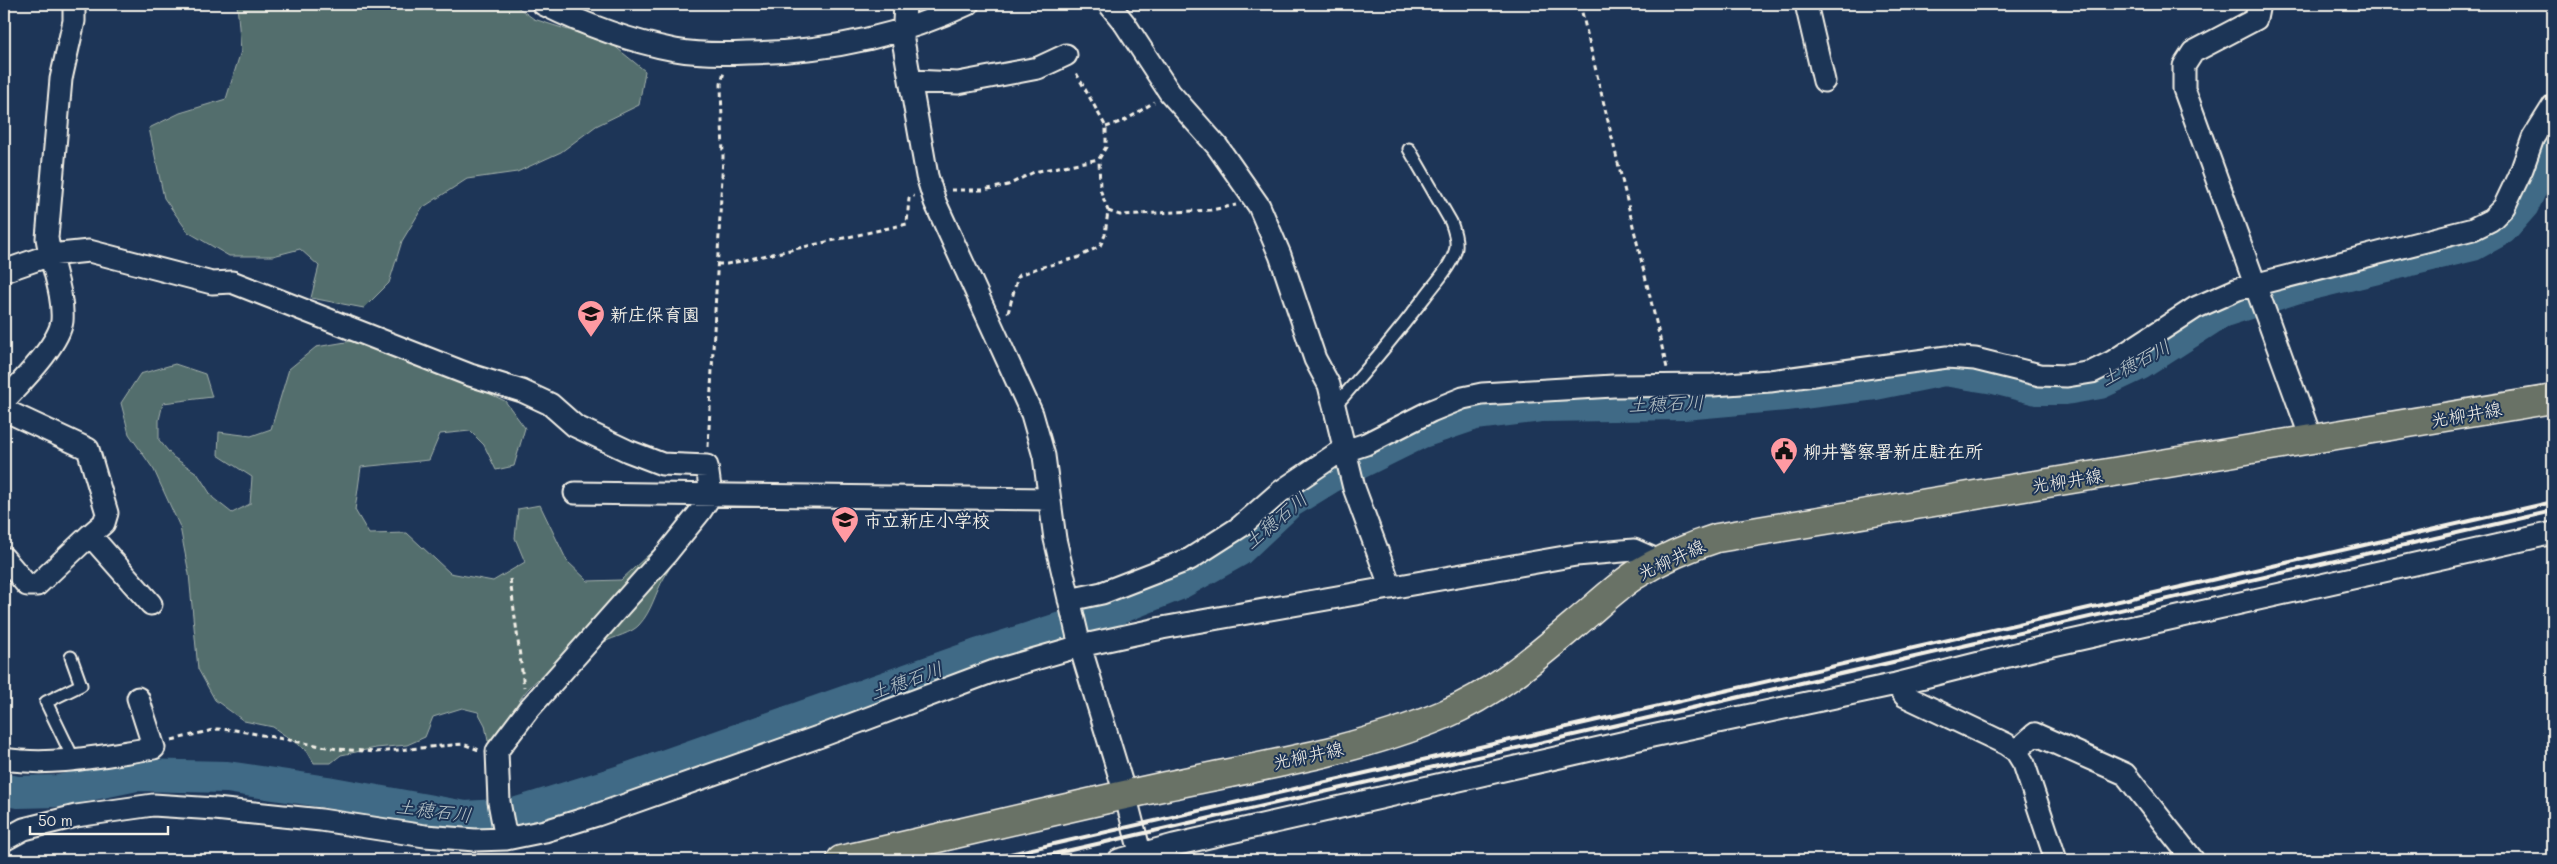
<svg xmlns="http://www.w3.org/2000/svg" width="2557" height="864" viewBox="0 0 2557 864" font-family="Mali,'Klee One',sans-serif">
<rect width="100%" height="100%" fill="#1d3557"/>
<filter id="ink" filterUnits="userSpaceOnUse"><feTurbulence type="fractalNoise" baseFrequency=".02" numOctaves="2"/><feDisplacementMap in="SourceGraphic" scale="10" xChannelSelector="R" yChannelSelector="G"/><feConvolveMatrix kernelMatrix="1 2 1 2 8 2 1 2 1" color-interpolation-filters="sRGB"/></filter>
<g filter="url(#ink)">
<!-- green -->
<path fill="#526e6d" stroke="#a3b0aa" d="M237,4H513L534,19L612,44L645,71L639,105L596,126L561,152L517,172L467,179L422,208L402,241L389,283L364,308L311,298L319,266L300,249L273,256H229L188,232L164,198L149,128L180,113L226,99L241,51Z
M352,341L367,342L427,364L505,401L525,428L514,466L496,470L484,445L470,431L440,434L429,460L361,467L355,510L369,534L407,533L450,573L493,581L525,562L515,538L518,509L540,505L567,561L588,581L621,580L660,544H680C677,558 671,565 664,578C655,593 652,611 639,625C632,633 614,637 604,642C550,666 520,681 501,740L488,741L485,725L478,712L462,708L433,717L425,737L407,745L376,748L341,755L331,763H314L307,751L273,727L244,721L215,700L198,669L189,574L180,527L154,470L129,434L121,403L140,374L175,364L205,374L212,397L163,403L159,420V440L173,457L197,473L213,498L232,513L250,504L252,477L218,455L219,432L251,436L271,429L289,369L316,347Z"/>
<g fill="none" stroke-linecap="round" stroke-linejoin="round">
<!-- river -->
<path stroke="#406b86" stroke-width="32" d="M4,789L17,792L59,791L136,775L227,777L327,792L465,817L514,814L618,782L977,655L1102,615L1177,585L1238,551L1290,502L1329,478L1422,432L1475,414L1541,406L1683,404L1786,395L1875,384L1944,370L1994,378L2037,389H2065L2100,383L2140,364L2221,312L2295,288L2473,245L2502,229L2523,205L2553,142"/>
<defs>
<path id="lane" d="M1334,403L1342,398C1371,365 1398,332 1425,297C1435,283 1452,266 1456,248C1457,239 1454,230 1451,222L1409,149
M71,657L81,685L46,702L74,760"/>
<path id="street" d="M543,4C585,25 629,41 675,50C698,54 724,54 747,53C824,52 899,37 968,4
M905,4L903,40L927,176L935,202L1032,414L1044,456L1055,539L1080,646L1125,794L1142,860
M1109,4L1125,24L1170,93L1217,146L1259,206L1280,255L1315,359L1329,385L1354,488L1391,588
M1806,4L1824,81
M2259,4L2256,19L2193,52L2184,66V89L2312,441
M911,81L958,83L1038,68L1066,55
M4,271L50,255L89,251L212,283L232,282L470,375L522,391L550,404L575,426L628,451L662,464L707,466L711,495L700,512L667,553L528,710L497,751L499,802L506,839
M4,401C20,383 59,345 62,321C64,293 51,265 47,238L61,79L74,21V4
M4,410L88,449L107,513L104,523L90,535L151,604
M575,493L1049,499
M4,558L27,585H37L90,535
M1069,600L1102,593L1190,559L1240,527L1280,492L1336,454L1366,444L1431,411L1463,398L1482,394L1613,386L1713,385L1770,381L1947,357L1975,359L2040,375L2067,376L2092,372L2112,362L2195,308L2238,289L2473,229L2491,220L2504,207L2522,169L2533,138L2553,106
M1896,684L1905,696L2006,744L2016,751L2024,764L2056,860
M2016,751L2035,734L2125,774L2193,860
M4,759C54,767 105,755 154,748L138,698
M4,840L24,829L76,816L153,805L215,809L321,820L425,836L475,840L506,839L545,831L597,815L821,736L994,671L1080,646L1162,628L1576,555L1634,550L1659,561
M1119,860L1174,845L1652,736L1896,684L2040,648L2553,533"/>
<path id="primary" d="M841,860C950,836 1058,809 1166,786C1259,766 1356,752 1443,715C1498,692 1542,652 1587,614C1602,601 1618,586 1635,575C1661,559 1688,547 1717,538L2553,399"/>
</defs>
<!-- lane casing -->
<use href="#lane" stroke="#f4f1e8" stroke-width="15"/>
<!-- street casing -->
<use href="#street" stroke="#f4f1e8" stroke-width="25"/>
<!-- primary casing -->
<use href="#primary" stroke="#f4f1e8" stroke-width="31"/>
<!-- path -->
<path stroke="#f4f1e8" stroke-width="3" stroke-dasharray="5 4" stroke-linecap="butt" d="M1580,4L1667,368
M1106,127L1126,120L1154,102
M951,190H983L1008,185L1034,172L1099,159
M1108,211L1120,215L1211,210L1236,205
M717,264H727L907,224L909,198L914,196
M1008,313L1018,276L1035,269L1077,258L1100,246L1105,235L1108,211L1100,189L1099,159L1106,147V127L1075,71
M708,447L723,157L721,84L724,71
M510,579L524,687
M172,740L217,729L235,730L337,749L376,752L463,744L479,750"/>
<!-- lane -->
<use href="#lane" stroke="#1d3557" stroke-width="11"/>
<!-- street -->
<use href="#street" stroke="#1d3557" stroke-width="21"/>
<!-- primary -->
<use href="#primary" stroke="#697266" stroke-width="28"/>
<!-- rail -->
<path stroke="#f4f1e8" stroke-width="4" d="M984,860L2553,502
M1027,860L2553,511"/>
</g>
</g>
<!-- icons -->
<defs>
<symbol id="school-pin" viewBox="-11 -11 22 30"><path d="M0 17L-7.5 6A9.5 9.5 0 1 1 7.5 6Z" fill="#ff9aa2" stroke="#1d3557"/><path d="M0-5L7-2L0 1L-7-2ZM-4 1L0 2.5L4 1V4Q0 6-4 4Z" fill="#111"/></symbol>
<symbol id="civic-pin" viewBox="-11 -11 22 30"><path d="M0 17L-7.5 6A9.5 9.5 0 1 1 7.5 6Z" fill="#ff9aa2" stroke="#1d3557"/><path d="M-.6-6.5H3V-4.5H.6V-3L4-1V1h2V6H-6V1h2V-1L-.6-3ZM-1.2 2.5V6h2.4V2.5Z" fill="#111"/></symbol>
</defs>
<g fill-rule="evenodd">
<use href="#school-pin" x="575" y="298" width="32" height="43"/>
<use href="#civic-pin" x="1768" y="435" width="32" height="43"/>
<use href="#school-pin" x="829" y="504" width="32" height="43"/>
</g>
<g text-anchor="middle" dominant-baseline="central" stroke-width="4" stroke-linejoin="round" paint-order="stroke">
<!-- poi labels -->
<g font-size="18" font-weight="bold" fill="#f4f1e8" stroke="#1d3557" text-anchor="start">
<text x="610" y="314">新庄保育園</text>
<text x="1803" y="451">柳井警察署新庄駐在所</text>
<text x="864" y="520">市立新庄小学校</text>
</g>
<!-- street labels -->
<g font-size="18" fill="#f4f1e8" stroke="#1d3557">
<text transform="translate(2466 414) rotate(-10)">光柳井線</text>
<text transform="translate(2067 480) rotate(-9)">光柳井線</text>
<text transform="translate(1671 559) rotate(-25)">光柳井線</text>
<text transform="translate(1308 755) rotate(-12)">光柳井線</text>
</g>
<!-- water labels -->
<g font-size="19" font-style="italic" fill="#b5c2c6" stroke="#1d3557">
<text transform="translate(2135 362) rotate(-28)">土穂石川</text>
<text transform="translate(1666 403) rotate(-2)">土穂石川</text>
<text transform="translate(1275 520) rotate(-40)">土穂石川</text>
<text transform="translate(906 680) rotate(-20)">土穂石川</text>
<text transform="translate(434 810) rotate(7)">土穂石川</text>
</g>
</g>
<!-- margin -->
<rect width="2557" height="864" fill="none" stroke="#1d3557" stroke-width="20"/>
<rect x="10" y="10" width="2537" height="844" fill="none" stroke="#f4f1e8" stroke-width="2" filter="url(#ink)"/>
<!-- scale -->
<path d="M30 826v8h138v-8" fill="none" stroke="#f4f1e8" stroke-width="2.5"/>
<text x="38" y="826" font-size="15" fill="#f4f1e8" stroke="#1d3557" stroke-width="4" paint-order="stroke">50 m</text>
</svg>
